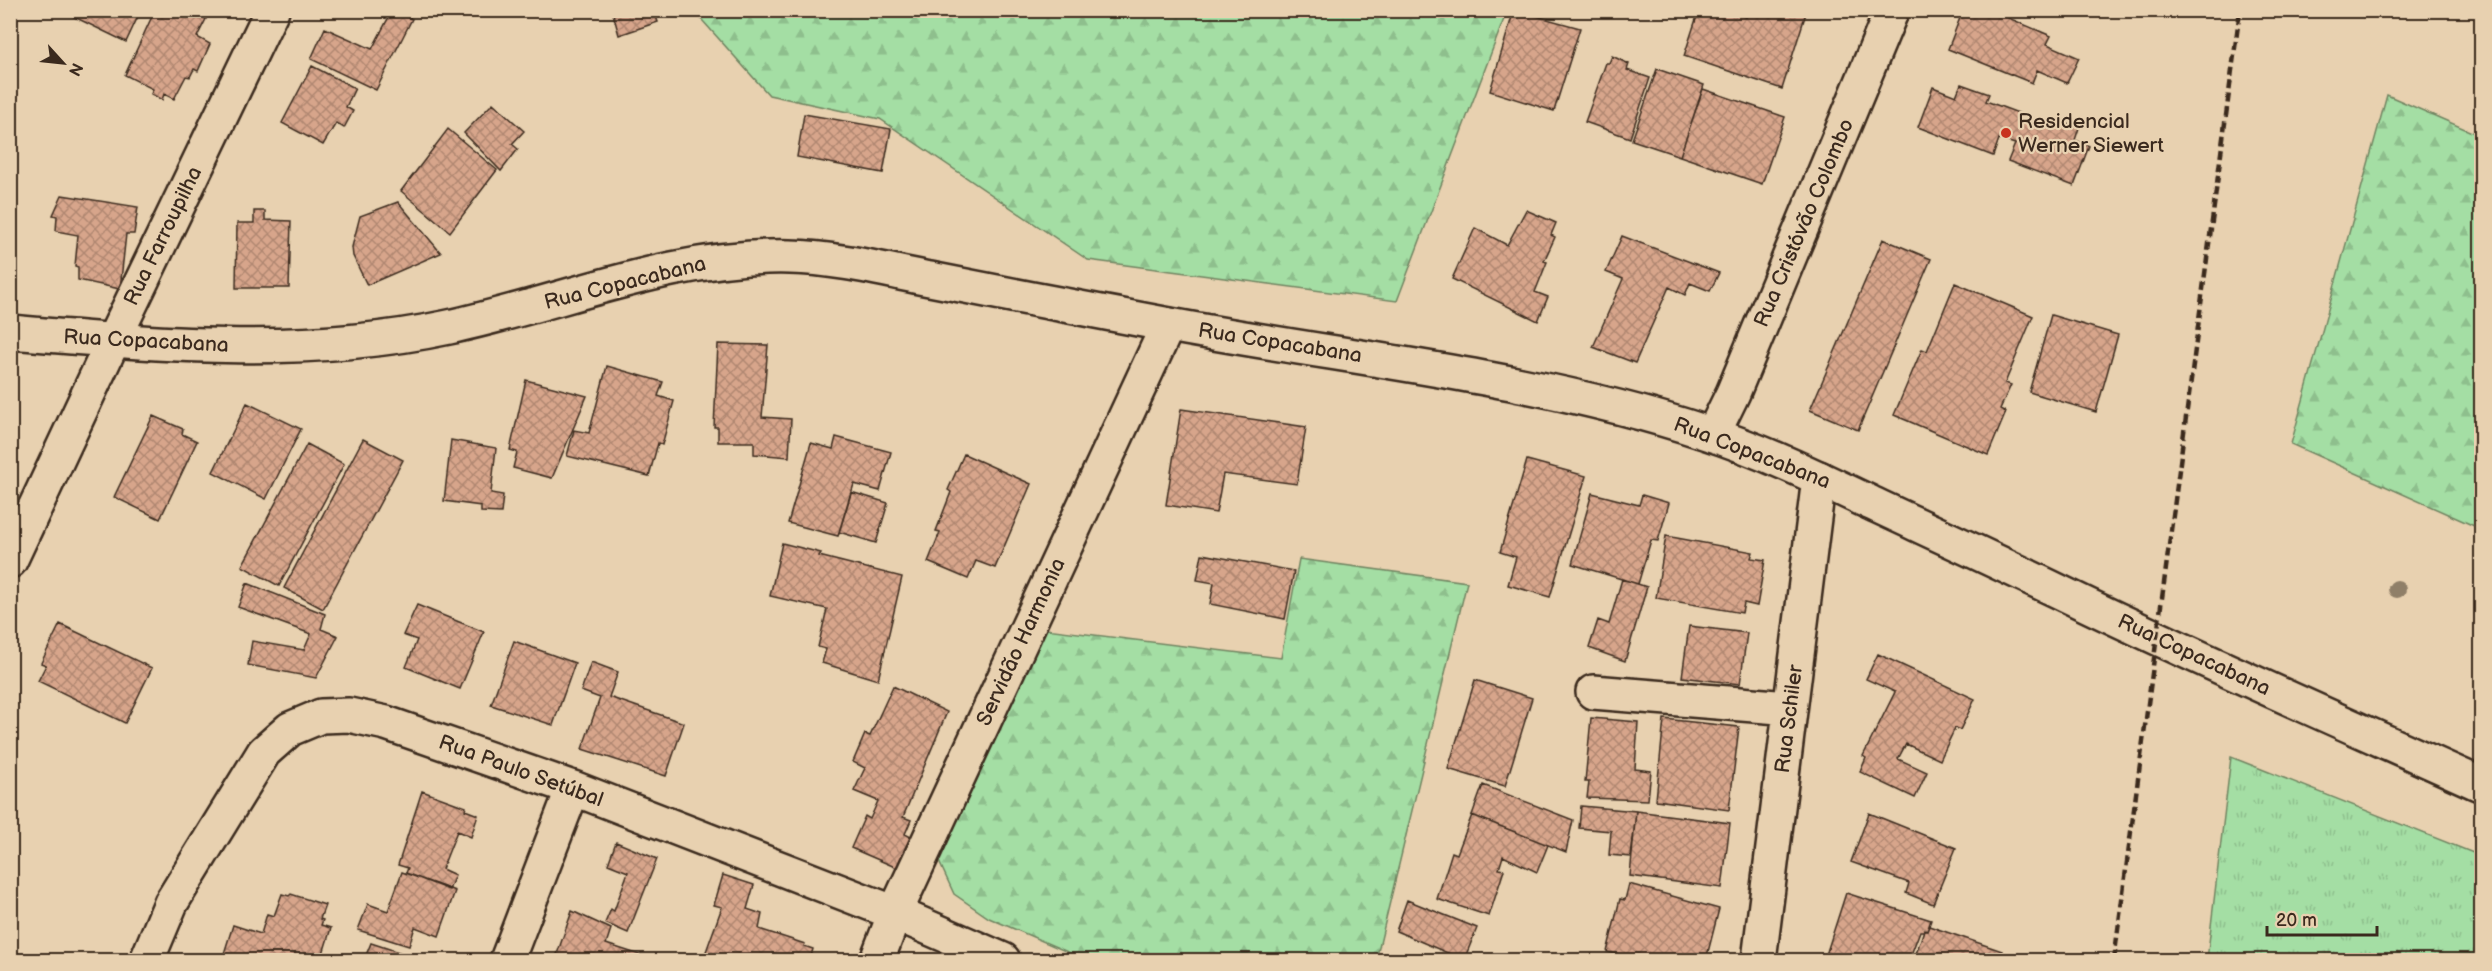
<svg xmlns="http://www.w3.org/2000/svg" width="2492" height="971" viewBox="0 0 2492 971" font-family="'Balsamiq Sans',sans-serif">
<defs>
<pattern id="grass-tufts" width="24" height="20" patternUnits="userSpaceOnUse" patternTransform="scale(1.5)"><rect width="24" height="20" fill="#a4dea4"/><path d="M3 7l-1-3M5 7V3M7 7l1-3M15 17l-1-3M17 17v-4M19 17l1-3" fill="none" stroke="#8ebf8d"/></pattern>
<pattern id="forest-firs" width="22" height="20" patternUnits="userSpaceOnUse" patternTransform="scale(1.5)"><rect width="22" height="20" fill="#a4dea4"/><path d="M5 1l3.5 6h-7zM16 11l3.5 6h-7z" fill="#8ebf8d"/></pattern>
<pattern id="building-cross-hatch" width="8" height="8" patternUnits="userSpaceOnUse" patternTransform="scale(1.5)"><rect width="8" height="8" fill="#d7a58b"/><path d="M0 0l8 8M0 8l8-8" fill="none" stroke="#b08771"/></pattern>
</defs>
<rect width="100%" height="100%" fill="#e8d1b0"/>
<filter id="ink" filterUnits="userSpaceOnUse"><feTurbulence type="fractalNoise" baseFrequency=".0167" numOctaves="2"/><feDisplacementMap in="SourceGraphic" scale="12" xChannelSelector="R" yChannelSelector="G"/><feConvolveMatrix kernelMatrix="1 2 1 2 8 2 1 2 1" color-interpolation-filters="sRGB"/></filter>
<g filter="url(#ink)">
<!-- grass -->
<path fill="url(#grass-tufts)" stroke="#708461" stroke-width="1.5" d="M2231,757L2481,856V960H2207Z"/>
<!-- forest -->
<path fill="url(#forest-firs)" stroke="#708461" stroke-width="1.5" d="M694,11H1507L1397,301L1088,260L880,119L769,95Z
M2387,95L2481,136V529L2291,444Z
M1299,559L1467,582L1376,960H1086L989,918L954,894L936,855L1046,629L1281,658Z"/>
<!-- building -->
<path fill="url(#building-cross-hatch)" stroke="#3b2a1e" stroke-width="1.5" d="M60,10H141L126,42Z
M155,10H189L206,19L197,37L210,44L198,71L194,69L190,77L186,76L174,99L164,94L162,100L151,94L153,89L125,75Z
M612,10H654L658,22L619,35Z
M1514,10L1580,28L1554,111L1490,91Z
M1699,10H1725L1746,17L1747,10H1807L1782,89L1684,56Z
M1963,10H1990L2051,36L2047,44L2079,58L2067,83L2037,70L2032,83L1948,49Z
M392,11L412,19L376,90L311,59L325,28L372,49Z
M1612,56L1629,64L1627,70L1650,78L1630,138L1585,122L1606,63H1609Z
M312,66L355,88L346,107L353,111L344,128L336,123L323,145L282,123Z
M1657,69L1704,85L1680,156L1632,140Z
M1961,84L1989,94L1986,101L2053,126L2056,119L2079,128L2075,140L2089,146L2074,186L2008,161L2015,144L1999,139L1993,156L1918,127L1933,87L1956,96Z
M1703,89L1785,117L1762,184L1680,156Z
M493,103L524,131L512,144L518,149L501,171L464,133Z
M804,114L891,129L883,173L797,157Z
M448,129L497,170L450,232L401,191Z
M62,195L138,207L134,234H126L120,289L78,280V267L75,266L78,235L56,231L57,216L53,215Z
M398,202L441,253L367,285L353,256L352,247L360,216Z
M1526,210L1556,223L1551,235L1555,237L1544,261L1547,262L1535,292L1548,297L1538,321L1452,279L1475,228L1507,245Z
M254,211H265V220L291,221L289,288H236L237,223H254Z
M1622,236L1719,273L1710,291L1690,283L1685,295L1669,287L1635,363L1593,347L1623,279L1606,272Z
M1883,239L1931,259L1858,430L1810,410Z
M1955,283L2033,316L2005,383L2011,385L2000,409L2006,412L1988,455L1894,415L1922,349L1927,351Z
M2051,315L2118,335L2096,412L2029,392Z
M718,344L768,345L762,417L791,419L789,457L754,454V442H718V427H714Z
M607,366L663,382L658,396L674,401L662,445L658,443L649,476L567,456L574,430L589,433Z
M526,380L587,396L552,478L513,468L517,452L510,450Z
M247,403L301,429L266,499L213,472Z
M1181,409L1306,427L1297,484L1223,474L1216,513L1166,505Z
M153,416L183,429L182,434L197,441L160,519L114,497Z
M836,437L891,452L880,491L854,484L838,536L788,523L811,443L833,449Z
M363,439L403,460L323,609L284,588Z
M451,440L496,448L491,493L503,495L501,513L481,512V506L444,501Z
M307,444L344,464L279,586L242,566Z
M964,454L1031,484L995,568L976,561L968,579L928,562L940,532L936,531L951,492L948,490Z
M1527,460L1586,476L1550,597L1508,585L1516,557L1500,552Z
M851,492L888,503L876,543L839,532Z
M1592,493L1639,505L1642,495L1669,503L1658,541L1651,540L1638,584L1572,564Z
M1666,536L1753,552L1751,558L1765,560L1757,606L1744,603L1742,613L1656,598Z
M782,543L821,553L819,556L902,577L878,680L822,663L826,649L818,647L827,609L770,596Z
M1202,554L1294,571L1285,619L1210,604L1214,583L1197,580Z
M1622,579L1647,587L1625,661L1589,648L1598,620L1609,624Z
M247,583L325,614L321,629L338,636L316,678L248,665L252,641L304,650L311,634L238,607Z
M417,605L484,632L460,689L406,667L417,640L403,635Z
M60,624L152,668L125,723L38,681L46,665L41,663Z
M1689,626L1747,633L1740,684L1682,677Z
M514,641L575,663L553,725L491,705Z
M1878,654L1975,699L1960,730L1955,728L1940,760L1906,744L1898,759L1927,772L1915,798L1860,772L1866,758L1863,756L1895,692L1866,679Z
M591,662L618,672L609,697L684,723L666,776L582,749L600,698L581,691Z
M1475,680L1532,698L1505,786L1448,769Z
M893,686L947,712L903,817L911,820L905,834L915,839L902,870L851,848L865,816L870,819L878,801L854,791L865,768L853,762L865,734L870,736Z
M1591,718L1638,722L1635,769L1651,771L1648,800L1587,798L1589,782H1585Z
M1664,719L1739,727L1729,810L1656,800Z
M1483,785L1573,820L1566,852L1472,815Z
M422,791L466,807L465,810L478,815L471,837L457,831L442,869L455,875L449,890L406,873L408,868L398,865Z
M1581,806L1636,811L1631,857L1609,855L1611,831L1579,828Z
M1636,811L1730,823L1722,888L1630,876Z
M1869,813L1956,848L1933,904L1906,893L1909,883L1851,862Z
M1472,815L1548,845L1537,872L1503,856L1499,869L1504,870L1489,916L1437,899L1452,852L1457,854Z
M616,842L657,859L628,933L605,923L611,909L614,911L628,872L608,864Z
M402,872L455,891L439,936L415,927L409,946L358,930L368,904L388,911Z
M723,875L754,885L747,909L762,914L759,929L805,944L804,946L813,949L810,960H703L722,907L714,905Z
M1629,884L1719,909L1706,960H1643L1607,952L1620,899L1625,900Z
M1846,893L1931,920L1927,931H1920L1909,960H1832L1825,958Z
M282,894L289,896L291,894L325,905L320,919L323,920L321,925L331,928L321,960H222L233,925L261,934L267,914L274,916Z
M1407,900L1477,928L1464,960L1396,931Z
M572,911L611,929L606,944L643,956L641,960H555Z
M1929,926L2002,951L1999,960H1914L1924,930L1927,931Z
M371,943L423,960H364Z"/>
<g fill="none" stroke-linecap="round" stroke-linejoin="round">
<defs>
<path id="minor" d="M1713,434L1733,393L1892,10
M10,561L113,341L272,10
M1593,692L1790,708
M147,960L171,903L264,752L290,729L321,716L349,715L386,723L573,788L895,913L1003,960
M507,960L573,788
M877,960L895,913L1168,325
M1759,960L1819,478"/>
<path id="major" d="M10,332C156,344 305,358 449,327C562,303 672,254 790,257C837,258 884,270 930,279C1006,294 1083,309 1159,323C1341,358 1527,374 1704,432C1761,450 1817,477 1871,503C1933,532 1996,561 2058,591C2198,659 2340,721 2482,785"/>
</defs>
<!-- minor casing -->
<use href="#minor" stroke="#3b2a1e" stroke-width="38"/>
<!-- major casing -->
<use href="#major" stroke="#3b2a1e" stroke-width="38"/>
<!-- minor -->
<use href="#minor" stroke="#e8d1b0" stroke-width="33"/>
<!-- major -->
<use href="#major" stroke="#e8d1b0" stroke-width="33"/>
<!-- rail -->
<path stroke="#3b2a1e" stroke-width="4.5" stroke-dasharray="9 4.5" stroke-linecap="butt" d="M2114,960L2240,10"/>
</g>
<!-- trees -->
<circle fill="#8f7f67" cx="2397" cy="589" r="9"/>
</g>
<!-- markers -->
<circle fill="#c8321e" stroke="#e8d1b0" stroke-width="2" cx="2006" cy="133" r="6"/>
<g text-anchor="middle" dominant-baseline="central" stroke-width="4.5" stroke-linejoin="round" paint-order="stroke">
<!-- poi labels -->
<g font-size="21" fill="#3b2a1e" stroke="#e8d1b0" text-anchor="start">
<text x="2018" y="121">Residencial<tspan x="2018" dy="24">Werner Siewert</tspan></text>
</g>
<!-- street labels -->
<g font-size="21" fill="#3b2a1e" stroke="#e8d1b0">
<text transform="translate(1804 223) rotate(-67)">Rua Cristóvão Colombo</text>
<text transform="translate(163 236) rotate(-64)">Rua Farroupilha</text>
<text transform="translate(625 283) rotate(-14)">Rua Copacabana</text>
<text transform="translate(146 341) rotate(3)">Rua Copacabana</text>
<text transform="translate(1280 343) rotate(9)">Rua Copacabana</text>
<text transform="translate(1752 453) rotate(21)">Rua Copacabana</text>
<text transform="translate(1021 642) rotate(-65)">Servidão Harmonia</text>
<text transform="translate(2194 655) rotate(25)">Rua Copacabana</text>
<text transform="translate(1789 719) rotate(-83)">Rua Schiler</text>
<text transform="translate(521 771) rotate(20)">Rua Paulo Setúbal</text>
</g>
</g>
<!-- margin -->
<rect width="2492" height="971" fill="none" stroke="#e8d1b0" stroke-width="36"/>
<rect x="18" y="18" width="2456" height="935" fill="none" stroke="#3b2a1e" stroke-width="2" filter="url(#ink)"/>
<!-- north arrow -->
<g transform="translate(63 63) rotate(117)" stroke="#e8d1b0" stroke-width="4.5" paint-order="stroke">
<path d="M0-4.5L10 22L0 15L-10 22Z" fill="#3b2a1e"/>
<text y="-9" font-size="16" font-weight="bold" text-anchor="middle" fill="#3b2a1e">N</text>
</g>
<!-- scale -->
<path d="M2267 926v9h110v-9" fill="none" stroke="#3b2a1e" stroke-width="3"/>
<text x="2276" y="926" font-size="18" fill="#3b2a1e" stroke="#e8d1b0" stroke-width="4.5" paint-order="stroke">20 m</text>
</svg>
